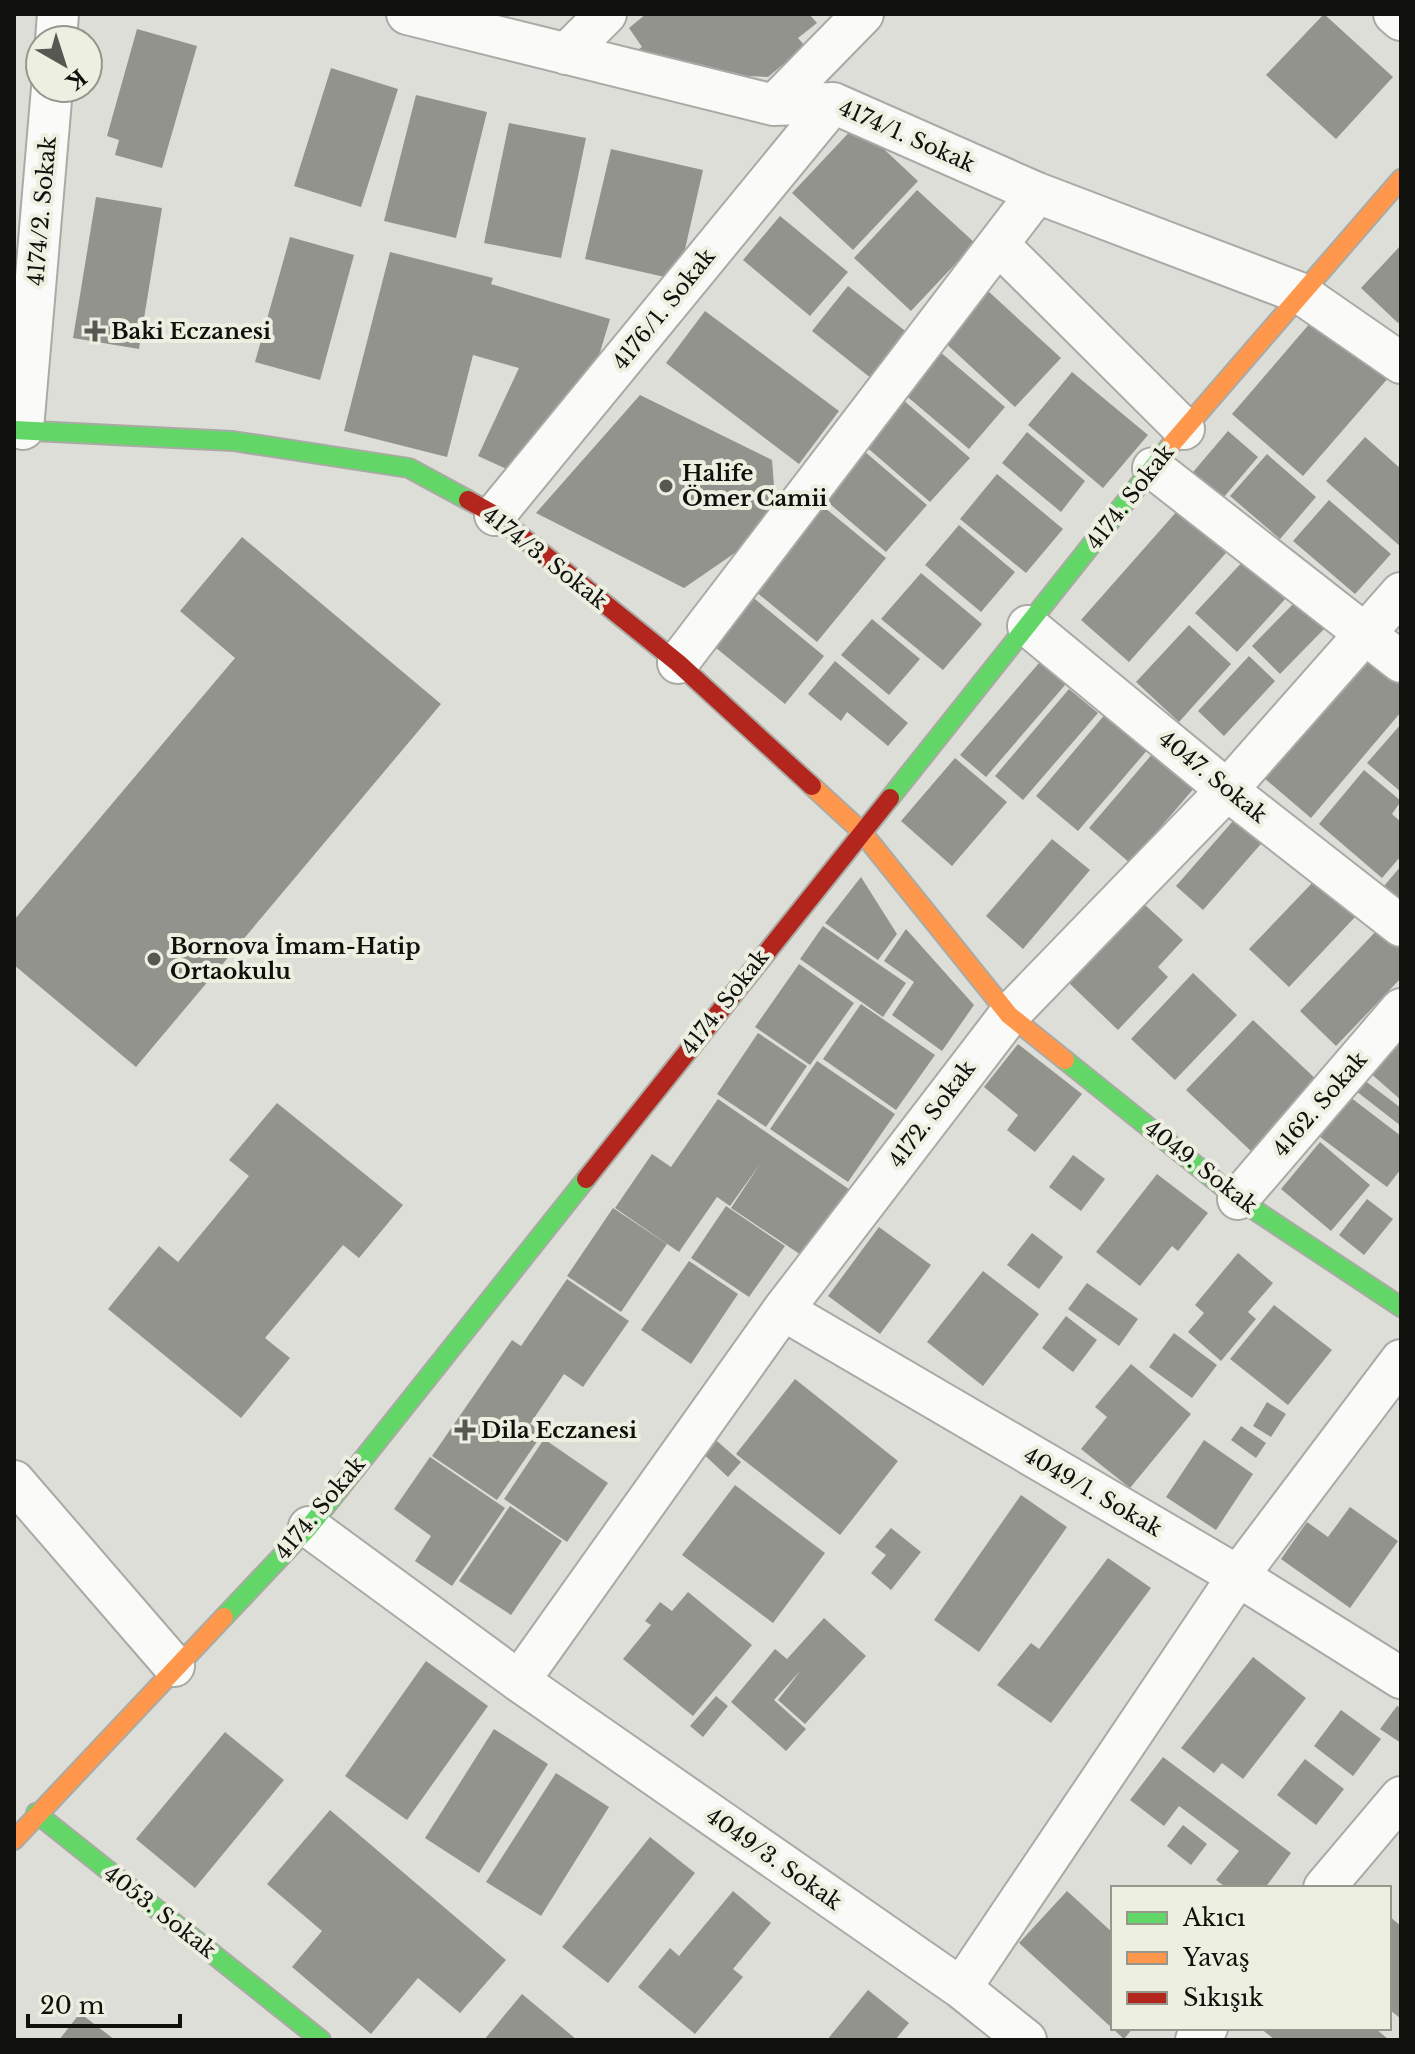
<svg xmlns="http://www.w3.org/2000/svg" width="1415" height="2054" viewBox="0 0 1415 2054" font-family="'Libre Baskerville',serif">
<rect width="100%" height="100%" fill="#deded8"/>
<!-- building -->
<path fill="#93938e" d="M646,14H809L817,23L798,38L805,46L768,77L652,72L633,53L642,47L629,28Z
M1324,14L1393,77L1336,139L1266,75Z
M137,29L197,46L162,168L115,155L119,140L107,136Z
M331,68L398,89L361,207L294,186Z
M416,95L487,112L456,238L384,221Z
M509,123L586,138L561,258L484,243Z
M857,124L918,181L853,250L792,193Z
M611,149L703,170L678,280L585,259Z
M917,190L975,243L911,311L854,258Z
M96,197L162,208L139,349L73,338Z
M780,216L848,272L810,316L743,260Z
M290,237L354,255L320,380L255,362Z
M1401,245V320L1398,323L1361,288Z
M390,252L493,278L491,284L610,319L589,389L522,476L478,456L519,368L473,355L447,457L344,431Z
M848,286L913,337L877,383L812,331Z
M988,291L1061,358L1015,407L942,340Z
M705,311L839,411L799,464L666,363Z
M1317,315L1389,377L1303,476L1232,414Z
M939,351L1005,407L969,449L903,393Z
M1072,372L1148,435L1103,488L1028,425Z
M640,395L772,460L777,524L684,588L536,513Z
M902,399L970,458L930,502L863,444Z
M1228,431L1258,457L1218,504L1188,478Z
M1027,432L1085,481L1061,512L1002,463Z
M1365,437L1401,469V547L1326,481Z
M864,451L927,505L886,552L823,498Z
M1267,454L1316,497L1280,539L1230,496Z
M997,474L1063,529L1026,573L960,519Z
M1329,500L1391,554L1355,594L1293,541Z
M819,503L886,558L817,642L750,587Z
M1178,510L1226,553L1129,662L1081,620Z
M959,525L1015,572L981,612L925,565Z
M242,537L441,704L136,1067L14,965V920L235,658L180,611Z
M1245,559L1286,598L1237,652L1195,613Z
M921,573L982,624L943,670L881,619Z
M750,595L824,656L785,704L710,643Z
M1299,598L1327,626L1280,674L1252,646Z
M872,619L920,659L889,695L841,655Z
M1189,625L1231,664L1179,722L1136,682Z
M1361,649L1401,683V712L1311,818L1257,772Z
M1045,656L1071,678L986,777L960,755Z
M1249,656L1275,681L1224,736L1198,711Z
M835,661L908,723L888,746L847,712L841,721L808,694Z
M1069,689L1098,713L1023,800L995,776Z
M1107,712L1149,748L1078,831L1036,796Z
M1401,724V792L1367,763Z
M1154,752L1195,787L1130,863L1089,828Z
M955,758L1007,802L952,866L901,821Z
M1364,770L1401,801L1392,814L1401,822V856L1382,878L1319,824Z
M1240,813L1267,837L1203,910L1176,886Z
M1052,839L1090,870L1023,949L986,916Z
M1401,866V913L1378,893Z
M861,877L897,934L878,960L825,923Z
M1316,879L1356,916L1289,987L1249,949Z
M1144,904L1183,940L1158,967L1168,977L1118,1030L1069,983Z
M823,926L906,983L883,1017L800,959Z
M1380,927L1401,947V978L1336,1046L1300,1011Z
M906,929L974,1005L942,1051L892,1015L914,982L884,961Z
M799,964L854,1003L810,1065L755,1027Z
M1193,973L1237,1015L1175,1080L1131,1039Z
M861,1004L935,1055L896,1110L823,1059Z
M1253,1020L1318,1081L1251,1151L1186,1090Z
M758,1033L807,1066L766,1127L717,1094Z
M1401,1034V1100L1369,1072Z
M1018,1044L1082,1094L1035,1152L1007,1130L1018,1115L984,1087Z
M817,1061L895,1114L848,1182L770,1129Z
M1364,1080L1401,1108V1126L1356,1091Z
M1350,1097L1401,1136V1169L1387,1187L1320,1137Z
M718,1099L853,1192L807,1259L731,1208L760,1164L730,1206L717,1197L679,1252L615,1208L652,1154L671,1167Z
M277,1103L403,1205L359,1258L343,1245L265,1338L290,1358L241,1418L108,1309L159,1246L178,1262L249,1176L229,1160Z
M1320,1142L1370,1185L1331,1231L1281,1189Z
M1073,1155L1105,1179L1081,1211L1049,1187Z
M1157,1174L1208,1213L1178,1251L1172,1246L1140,1286L1096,1252Z
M1367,1199L1393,1219L1364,1255L1339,1235Z
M726,1206L785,1246L749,1297L691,1258Z
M613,1208L667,1244L621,1312L567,1276Z
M879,1227L931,1265L880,1334L828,1296Z
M1032,1233L1063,1257L1039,1289L1007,1265Z
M1238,1253L1273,1283L1248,1312L1256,1319L1221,1361L1188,1332L1204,1313L1195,1305Z
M689,1261L738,1294L691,1364L641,1330Z
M983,1271L1039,1314L983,1386L927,1342Z
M567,1279L629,1321L583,1387L564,1374L530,1424L524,1419L543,1433L497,1500L432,1456L512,1340L521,1346Z
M1087,1283L1138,1319L1119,1346L1068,1309Z
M1274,1305L1332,1350L1288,1405L1230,1359Z
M1066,1316L1097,1340L1073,1372L1042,1348Z
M1174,1333L1217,1365L1192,1398L1149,1367Z
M1131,1364L1191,1414L1130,1488L1081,1449L1107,1417L1095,1407Z
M795,1379L898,1461L840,1535L736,1454Z
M1267,1402L1286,1414L1271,1437L1253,1426Z
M1241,1426L1266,1443L1256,1458L1231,1440Z
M710,1435L741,1462L728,1477L698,1449Z
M544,1439L608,1483L567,1542L504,1499Z
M1204,1440L1253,1474L1216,1530L1166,1497Z
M430,1457L505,1508L452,1586L415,1561L431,1536L394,1509Z
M735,1485L825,1553L773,1623L682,1555Z
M1021,1495L1067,1527L979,1652L934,1620Z
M510,1506L562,1541L511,1615L459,1581Z
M1350,1507L1398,1541L1350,1608L1281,1559L1307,1522L1328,1537Z
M891,1528L921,1552L891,1590L871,1573L886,1555L875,1547Z
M1108,1558L1151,1588L1051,1723L997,1685L1031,1643L1039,1649Z
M688,1592L752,1645L693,1716L623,1659L651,1625L645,1621L660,1602L672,1611Z
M824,1618L866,1656L805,1724L778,1700L801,1670L774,1700L806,1729L786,1751L731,1702L775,1649L787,1659Z
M1253,1657L1306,1698L1243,1779L1222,1763L1214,1773L1181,1748Z
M426,1661L488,1706L407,1820L345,1776Z
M716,1696L728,1706L703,1737L690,1726Z
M1397,1706L1401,1708V1743L1380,1729Z
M1341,1710L1381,1739L1353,1776L1314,1746Z
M494,1729L548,1764L479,1873L425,1838Z
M225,1732L284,1780L195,1888L136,1839Z
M1163,1757L1291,1853L1265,1888H1227L1216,1880L1239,1851L1179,1806L1164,1826L1130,1800Z
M1305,1759L1344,1789L1316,1825L1277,1795Z
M556,1773L609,1807L541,1916L486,1882Z
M330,1810L506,1960L460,2013L418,1978L371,2034L292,1967L322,1931L267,1884Z
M1183,1825L1207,1844L1191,1865L1167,1846Z
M650,1837L695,1873L608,1983L562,1947Z
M733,1891L771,1923L733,1969L743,1977L695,2034L638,1987L670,1948L679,1956Z
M1067,1891L1113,1933V2028H1133L1124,2039L1019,1943Z
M1389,1916L1401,1926V2019L1389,2009Z
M868,1990L909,2023L895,2040H827Z
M522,1994L577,2040H484Z
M80,2013L115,2040H59Z
M1260,2028H1375L1389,2040H1275Z"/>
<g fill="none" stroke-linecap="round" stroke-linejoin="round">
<defs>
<path id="street" d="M407,14L774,105L833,103L1037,193L1300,293L1401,363
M1394,14L1401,20
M56,40L58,14
M566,54L606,14
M774,105L863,14
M999,245L1184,429
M23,429L52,88
M1153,468L1401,662
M495,515L833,103
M1028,626L1227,790L1401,926
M678,663L1037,193
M1238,1199L1401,1009
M783,1310L1238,1576L1401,1678
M14,1481L174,1666
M309,1527L519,1681L961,1988L1026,2040
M519,1681L783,1310L1009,1015L1227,790L1401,593
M1324,1888L1401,1797
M961,1988L1238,1576L1401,1360
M1196,2040L1207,2028"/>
<path id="fast" d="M14,430L233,441L409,468L468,500
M890,798L1170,446
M1065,1060L1238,1199L1401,1307
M224,1617L309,1527L586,1179
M36,1813L321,2040"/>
<path id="slow" d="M1170,446L1401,179
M812,786L861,831L1009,1015L1065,1060
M14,1840L224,1617"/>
<path id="jam" d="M468,500L495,515L678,663L812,786
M586,1179L890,798"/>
</defs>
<!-- street casing -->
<use href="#street" stroke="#aaaaa5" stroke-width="44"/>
<!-- fast casing -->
<use href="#fast" stroke="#aaaaa5" stroke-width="22"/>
<!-- slow casing -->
<use href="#slow" stroke="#aaaaa5" stroke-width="22"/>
<!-- jam casing -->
<use href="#jam" stroke="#aaaaa5" stroke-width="22"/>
<!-- street -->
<use href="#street" stroke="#fafaf9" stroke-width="40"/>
<!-- fast -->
<use href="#fast" stroke="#63d668" stroke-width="18"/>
<!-- slow -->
<use href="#slow" stroke="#ff974d" stroke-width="18"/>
<!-- jam -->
<use href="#jam" stroke="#b3261e" stroke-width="18"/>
</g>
<!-- markers -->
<g fill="#585853" stroke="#edefe1" stroke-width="3">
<path d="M91 319h8v8h8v8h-8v8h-8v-8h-8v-8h8z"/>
<circle cx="666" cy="486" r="8"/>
<circle cx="154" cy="959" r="8"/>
<path d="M461 1418h8v8h8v8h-8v8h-8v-8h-8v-8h8z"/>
</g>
<g text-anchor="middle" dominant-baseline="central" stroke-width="8" stroke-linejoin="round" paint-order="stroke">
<!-- street labels -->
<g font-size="22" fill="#10100c" stroke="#edefe1">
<text transform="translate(907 136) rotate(24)">4174/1. Sokak</text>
<text transform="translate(42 211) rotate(-85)">4174/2. Sokak</text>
<text transform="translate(664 309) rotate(-51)">4176/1. Sokak</text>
<text transform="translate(1130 497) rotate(-52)">4174. Sokak</text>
<text transform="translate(545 558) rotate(38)">4174/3. Sokak</text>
<text transform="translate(1213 777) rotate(39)">4047. Sokak</text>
<text transform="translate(725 1002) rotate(-52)">4174. Sokak</text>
<text transform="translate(1320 1104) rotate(-49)">4162. Sokak</text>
<text transform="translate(932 1114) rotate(-53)">4172. Sokak</text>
<text transform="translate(1201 1167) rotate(38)">4049. Sokak</text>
<text transform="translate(1093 1492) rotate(30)">4049/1. Sokak</text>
<text transform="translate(320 1508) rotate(-50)">4174. Sokak</text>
<text transform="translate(774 1859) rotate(35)">4049/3. Sokak</text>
<text transform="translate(160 1912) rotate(38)">4053. Sokak</text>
</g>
<!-- poi labels -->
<g font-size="22" font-weight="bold" fill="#10100c" stroke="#edefe1" text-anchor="start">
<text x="111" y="331">Baki Eczanesi</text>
<text x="682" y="473">Halife<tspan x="682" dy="25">Ömer Camii</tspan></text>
<text x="170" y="946">Bornova İmam-Hatip<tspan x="170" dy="25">Ortaokulu</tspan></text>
<text x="481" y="1430">Dila Eczanesi</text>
</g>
</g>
<!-- border -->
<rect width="1415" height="2054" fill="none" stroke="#10100c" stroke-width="32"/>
<!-- legend -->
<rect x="1111" y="1886" width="280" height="144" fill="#edefe1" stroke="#95968c" stroke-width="2"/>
<rect x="1127" y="1912" width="40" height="12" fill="#63d668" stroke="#95968c" stroke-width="2"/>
<text x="1183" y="1926" font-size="24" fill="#10100c">Akıcı</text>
<rect x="1127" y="1952" width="40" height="12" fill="#ff974d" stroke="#95968c" stroke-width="2"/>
<text x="1183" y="1966" font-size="24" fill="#10100c">Yavaş</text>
<rect x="1127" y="1992" width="40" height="12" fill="#b3261e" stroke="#95968c" stroke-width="2"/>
<text x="1183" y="2006" font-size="24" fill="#10100c">Sıkışık</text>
<!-- north arrow -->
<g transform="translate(64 64) rotate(141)"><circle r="38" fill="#edefe1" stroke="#95968c" stroke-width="2"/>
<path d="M0-6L14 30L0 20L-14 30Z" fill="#585853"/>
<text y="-12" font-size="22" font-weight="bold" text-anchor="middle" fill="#10100c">K</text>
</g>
<!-- scale -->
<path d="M28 2014v12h152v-12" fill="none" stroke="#10100c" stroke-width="4"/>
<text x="40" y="2014" font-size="24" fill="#10100c" stroke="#edefe1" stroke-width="6" paint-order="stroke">20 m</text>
</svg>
